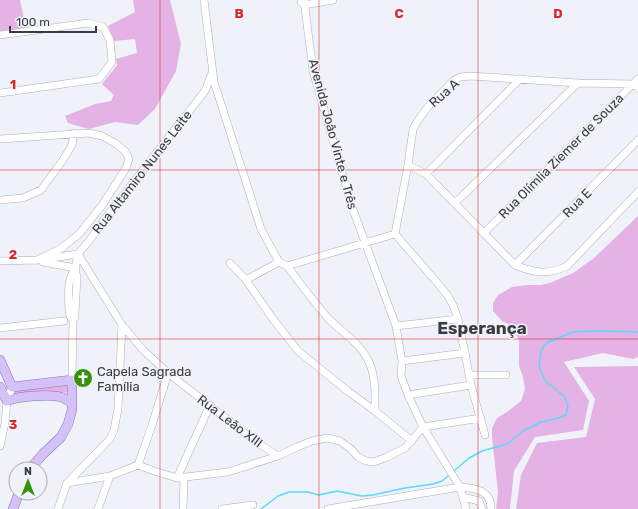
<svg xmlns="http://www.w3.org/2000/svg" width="638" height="509" viewBox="0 0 638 509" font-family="Rubik,sans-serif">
<rect width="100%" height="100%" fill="#f0f2fa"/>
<!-- green -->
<path fill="#e4b2e5" d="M0,0H20L26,28L0,32Z
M133,0H170L181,44L176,71L155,109L138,125L115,122L89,129L68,123L65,116L95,104L111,101L114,95L102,84L117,65L116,59L137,53L135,39L114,41L108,26L135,12Z
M638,216V357L633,359L603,353L564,362L589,401L583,430L535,437L514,471L510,509H496L498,493L492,436V428L497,418L507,412L521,401L525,389L523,377L519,366V340L512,326L502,321L493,311V303L498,295L512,287L527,285H541L550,283L573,273L594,258Z
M638,366V509H516L521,475L537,443L586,437L595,399L574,367Z
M62,384L70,385L69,393L61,392L13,395L15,388Z"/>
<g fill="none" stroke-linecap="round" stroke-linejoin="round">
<!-- stream -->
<path stroke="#5ad9fb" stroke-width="1.5" d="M454,471L469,458L482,451L507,444L523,431L541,422L558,418L566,415L568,405L564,396L545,381L539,366L541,351L546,343L573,332L598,331L638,332
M261,509L278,496L289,492H307L319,495L337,491L362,496L373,495L405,488L433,484L442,481L449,475"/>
<defs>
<path id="minor" d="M204,0L214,82L261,229L279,262L287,266L395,234
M304,0L313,71L352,207L396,326L402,361L401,376L408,395L423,427L460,487L466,509
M301,2L304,5L333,0
M0,35L88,23L103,27L110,40L112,62L99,79L0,93
M0,139L89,133L102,136L115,143L125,151L129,159L126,168L103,204L80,233L62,248L37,260
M408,165L426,174L515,265C534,273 548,275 567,266L638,192
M426,174L520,79
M0,200L23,198L41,190L63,160L72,145L74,133
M455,203L578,83
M484,233L638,79
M395,234L408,165L413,129L417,122L427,108L453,81L460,77L470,76L578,83L634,84L638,88
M395,234L440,286L448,296L453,305L458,319L465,353L471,385L485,435
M78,254L122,325L144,351L168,373L255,441L278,456
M0,261L37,260L78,254
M43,262L76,268
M279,262L246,280L273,319L298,351L349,392L375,411L412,441
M230,263L246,280
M515,265L638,140
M287,266C300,283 313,301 327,317C340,331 359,342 368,360C376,375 375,395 375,411
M75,270L78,254L89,241L104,220L205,91L212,73
M75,270L77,277L75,314V317L73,320L70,316L69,313C69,301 66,278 75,270Z
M396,326L458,319
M0,328L64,321
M402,361L465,353
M469,375H506
M72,380L73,320
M408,395L471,385
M0,446L5,423L7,401L12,387
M138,465L152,425L168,373
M177,478L210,405
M67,483L110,476L138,465L154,471L177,478L228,472L278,456L297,447L312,441L327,438L340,441L351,449L358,457L366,461L374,462L387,457L405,448L423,427L481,418
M463,497L479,501L482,509
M58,509L67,483L110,439L114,430L118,409L122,325
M98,509L110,476
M183,509L184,478
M222,509L253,505
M328,509L460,487C476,488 491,490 491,509"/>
<path id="major" d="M0,360L12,387L72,380V410L68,424L61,437L43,454L30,469
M0,387L7,401C18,396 49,394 61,397C65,398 68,401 72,403
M13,509L19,493"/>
</defs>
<!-- minor casing -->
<use href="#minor" stroke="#adafb6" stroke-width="8"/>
<!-- major casing -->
<use href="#major" stroke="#8b77b2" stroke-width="10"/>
<!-- minor -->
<use href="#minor" stroke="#fff" stroke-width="7"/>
<!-- major -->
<use href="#major" stroke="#d3c1f7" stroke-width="9"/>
</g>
<!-- grid -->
<path fill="none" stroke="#d62828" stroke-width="1" stroke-opacity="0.55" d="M160,0V509M319,0V509M478,0V509M0,170H638M0,339H638"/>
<!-- icons -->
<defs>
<symbol id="church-disc" viewBox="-11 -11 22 22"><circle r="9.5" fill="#369209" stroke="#f0f2fa"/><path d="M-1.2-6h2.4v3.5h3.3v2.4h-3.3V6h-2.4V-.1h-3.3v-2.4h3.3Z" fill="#fff"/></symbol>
</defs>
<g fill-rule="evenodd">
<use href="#church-disc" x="72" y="367" width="22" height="22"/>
</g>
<g text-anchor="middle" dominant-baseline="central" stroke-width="3" stroke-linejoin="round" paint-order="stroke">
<!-- street labels -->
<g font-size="13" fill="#3a3b3e" stroke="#f0f2fa">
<text transform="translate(444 93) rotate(-42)">Rua A</text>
<text transform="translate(333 134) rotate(75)">Avenida João Vinte e Três</text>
<text transform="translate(561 156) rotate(-45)">Rua Olímlia Ziemer de Souza</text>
<text transform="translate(142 172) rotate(-52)">Rua Altamiro Nunes Leite</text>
<text transform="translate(577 203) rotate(-45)">Rua E</text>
<text transform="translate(230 421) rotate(37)">Rua Leão XIII</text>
</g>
<!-- poi labels -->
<g font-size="13" fill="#3a3b3e" stroke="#f0f2fa" text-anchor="start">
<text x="97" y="371">Capela Sagrada<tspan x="97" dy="15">Família</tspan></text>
</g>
<!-- district labels -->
<g font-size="17" font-weight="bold" fill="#3b3c42" stroke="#f0f2fa">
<text x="482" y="328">Esperança</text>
</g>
</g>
<g font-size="13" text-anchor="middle" font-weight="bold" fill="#d62828" stroke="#f0f2fa" stroke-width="3" stroke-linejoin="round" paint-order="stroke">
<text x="239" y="18">B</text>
<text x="399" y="18">C</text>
<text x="558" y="18">D</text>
<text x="13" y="89">1</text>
<text x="13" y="259">2</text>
<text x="13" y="429">3</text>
</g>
<!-- north arrow -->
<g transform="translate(28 481)"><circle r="19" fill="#f0f2fa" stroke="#a7a9af"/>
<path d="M0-3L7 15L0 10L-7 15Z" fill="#369209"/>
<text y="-6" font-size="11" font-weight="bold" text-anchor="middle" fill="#3a3b3e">N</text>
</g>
<!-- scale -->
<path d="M10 26v6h86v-6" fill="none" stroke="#3a3b3e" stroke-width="2"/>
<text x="16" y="26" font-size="12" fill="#3a3b3e" stroke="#f0f2fa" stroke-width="3" paint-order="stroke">100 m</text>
</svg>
